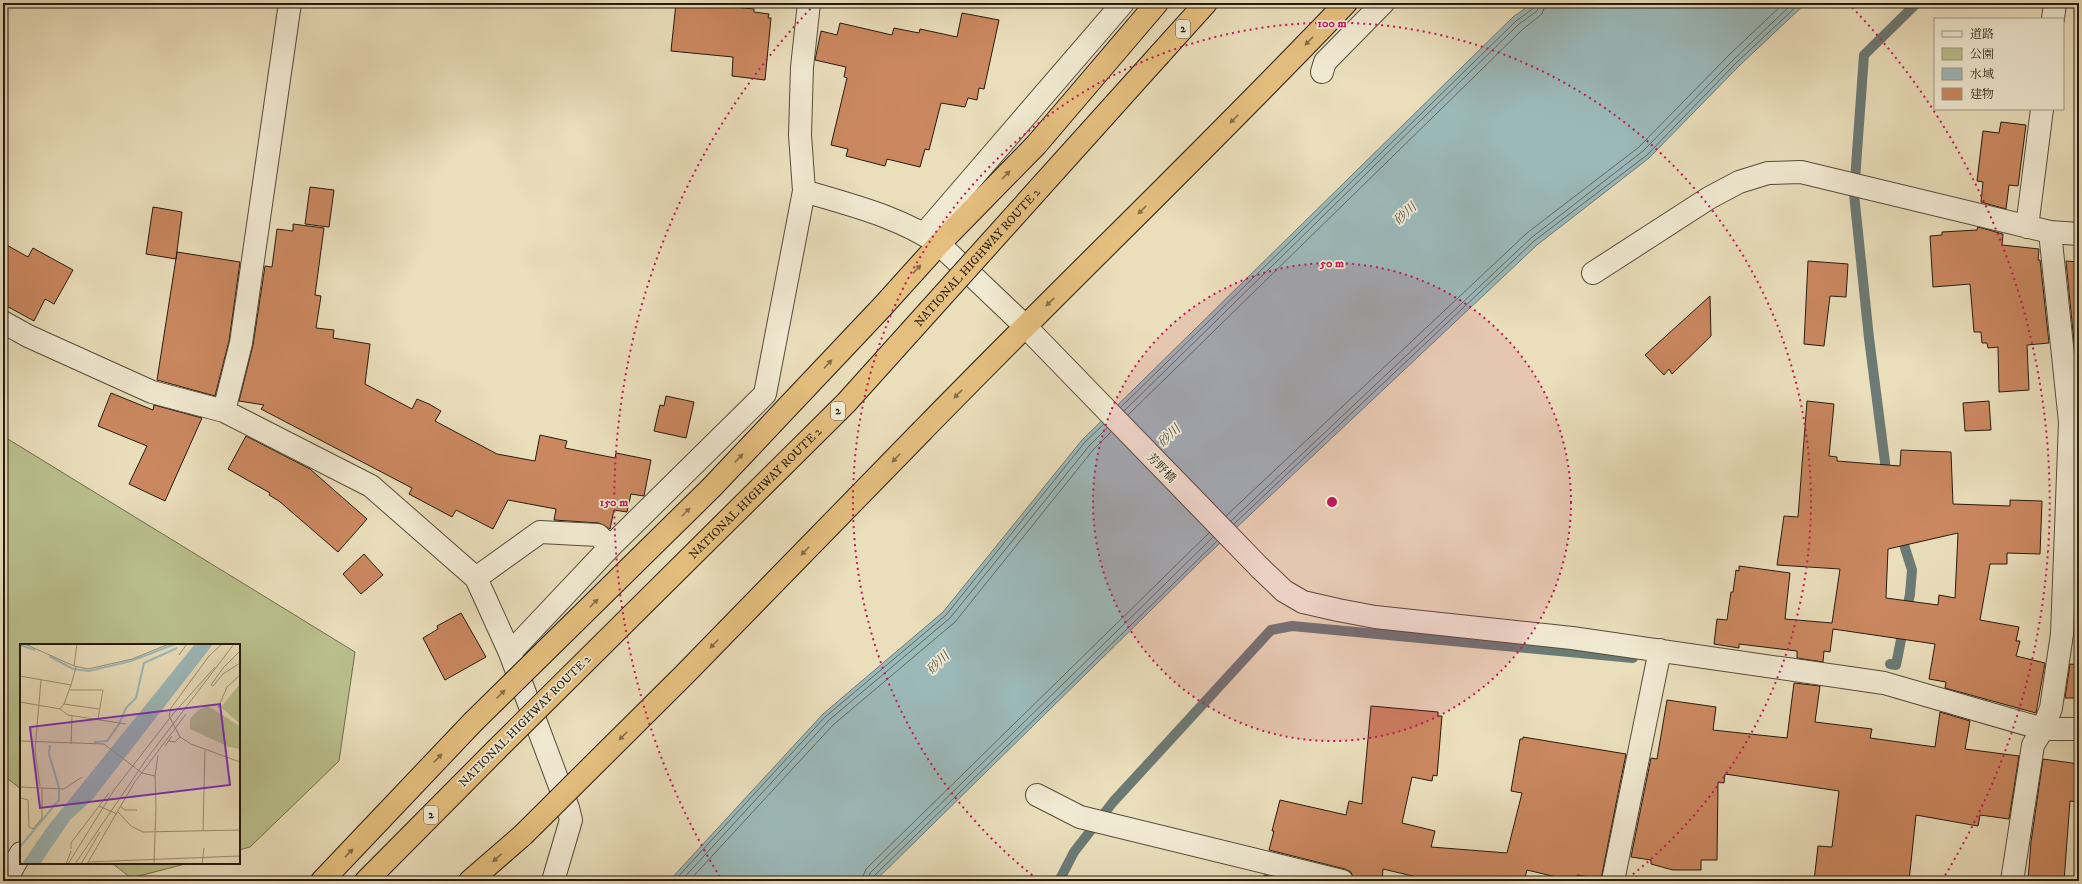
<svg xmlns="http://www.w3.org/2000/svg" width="2082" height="884" viewBox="0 0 2082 884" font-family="'IM FELL DW Pica','Noto Serif JP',serif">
<rect width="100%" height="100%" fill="#eadebb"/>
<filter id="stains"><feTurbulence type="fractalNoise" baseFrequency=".005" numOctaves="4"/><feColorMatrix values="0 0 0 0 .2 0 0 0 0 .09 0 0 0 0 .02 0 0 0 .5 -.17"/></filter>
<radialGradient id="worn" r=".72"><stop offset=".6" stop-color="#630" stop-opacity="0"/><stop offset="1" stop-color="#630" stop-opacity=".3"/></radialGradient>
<!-- green -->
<path fill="#bac08d" stroke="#706e4e" d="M3,436L355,652L339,761L250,847L239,850V645H21V789L3,775Z
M112,863H189L131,878Z"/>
<!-- water -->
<path fill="#9cb9ba" stroke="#6c7a75" d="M1533,3H1806L1739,66L1649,158L1537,245L1202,560L875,881H669L823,714L943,612L1082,440L1513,17Z"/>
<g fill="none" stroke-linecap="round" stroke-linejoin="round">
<!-- shore -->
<path stroke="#606a64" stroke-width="1" d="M1121,407L1516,21L1534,8L1535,3
M1124,411L1519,24L1537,11L1540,3
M1128,415L1523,29L1542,14L1546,3
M1226,516L1527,233L1639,147L1729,55L1784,3
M1231,521L1531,238L1643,151L1733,60L1793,3
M1234,524L1534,241L1647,155L1736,63L1800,3
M674,881L825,717L946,615L1085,442L1104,424
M681,881L829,720L950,618L1089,446L1107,428
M689,881L833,725L955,622L1093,450L1111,432
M861,881L866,869L1209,533
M867,881L870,873L1213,537
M872,881L874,876L1217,541"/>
<!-- stream -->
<path stroke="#6c7a75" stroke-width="10" d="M1887,478L1869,338L1854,194L1864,55L1917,3
M1890,664L1896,665L1910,594L1912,570L1900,532
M1059,881L1074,852L1113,802L1271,630L1292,626L1633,658"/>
</g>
<!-- building -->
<path fill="#cb8860" stroke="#251b0e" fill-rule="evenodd" d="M676,3H696L754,9V12L769,14L768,18H771L765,80L732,76L733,57L671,51Z
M962,13L999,20L984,89L979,88L977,100L968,98L965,107L941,103L929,150L925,149L920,167L887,159L885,166L846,156L848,149L831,145L847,78L844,77L846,67L815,60L821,31L837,35L840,23L892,35L894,28L919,33L920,29L957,37Z
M2001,122L2026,125L2018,186L2009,185L2006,209L1981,202L1983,182L1977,181L1983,131L1999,133Z
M310,187L334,190L329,227L305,224Z
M153,207L182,212L176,259L146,254Z
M293,224L324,228L315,295L321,296L316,328L334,330L333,338L370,344L365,384L412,409L417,399L429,404L441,411L435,421L497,454L535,461L540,435L567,441L565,448L615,458L616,453L651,460L644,496L631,494L627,512L614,510L610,529L599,523L554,520L556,509L508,500L493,529L456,510L452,517L409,494L412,488L261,409L264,405L239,401L253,345L265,266L272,267L277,229L293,231Z
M1978,227L2003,234L2002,245L2039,249L2038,260H2040L2049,343L2027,345L2029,390L1999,392L1998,347L1988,348L1987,343H1982L1981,332H1974L1970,284L1933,287L1930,236L1942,235V232L1977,230Z
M3,243L28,257L33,248L73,270L54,304L45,299L34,321L3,304Z
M177,252L240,262L229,341L215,396L157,380Z
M1808,261L1848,264L1846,297L1830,296L1824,346L1804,344Z
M2066,261L2079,262V341L2074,342Z
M1710,296L1711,336L1672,374L1669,369L1664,375L1645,355Z
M111,393L153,410L154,405L202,418L165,501L129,484L147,446L98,426Z
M666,396L694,402L686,438L654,431L660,405L664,406Z
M1807,401L1834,404L1829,456L1837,457V461L1900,466L1901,450L1951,452L1953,504L2010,506V500L2042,501L2040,554L2007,553V564H1990L1980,620L2019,627L2016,641H2020L2016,656L2045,663L2036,713L1945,688L1946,682L1929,679L1935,644L1833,629L1830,652L1824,651L1823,662L1797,658V651L1739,644V648L1714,644L1717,619L1727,620L1731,592H1733L1736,570L1739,571V566L1790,573L1785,619L1832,623L1840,569L1777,565L1784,516L1798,517ZM1958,533L1955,598L1939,595L1938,605L1886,598L1888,549Z
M1989,401L1991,430L1965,431L1963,403Z
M246,436L310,469L367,519L338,552L279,501L269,495L270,493L228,469Z
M364,554L383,575L361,594L343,574Z
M461,613L486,657L445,680L423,638L438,629L437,626Z
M2070,664L2079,665V698H2065Z
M1794,683L1820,686L1815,722L1872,729L1870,738L1935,747L1940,712L1970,721L1965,749L2019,756L2009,819L1980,815L1978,826L1916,815L1909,881H1814L1818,846L1832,847L1839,791L1725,774L1724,783L1718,782L1717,860H1701V870H1673L1651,864V860L1631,857L1651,758L1657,759L1667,700L1716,707L1713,730L1787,738Z
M1371,706L1438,712V716H1442L1437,776L1433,775L1432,781L1412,777L1402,823L1435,831L1431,847L1507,853L1522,793L1511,791L1520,739H1523V737L1626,754L1601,879L1577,875L1576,881H1573L1527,870L1524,881H1434L1383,869L1382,881H1354L1351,872L1345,869L1269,850L1274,831H1272L1280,800L1346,815L1349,801L1362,804Z
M2043,759L2079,764V802L2070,801L2064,881H2028L2031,842Z
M1264,875L1289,881H1263Z"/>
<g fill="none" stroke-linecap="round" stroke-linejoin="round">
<defs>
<path id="minor" d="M809,3L802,67L800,135L804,191C850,205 898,216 939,244L1025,326
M2053,19L2055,3
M2027,227L2042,109
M1593,273L1709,198L1739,182L1768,173L1801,172L2050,232L2079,234
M3,322L28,336L152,392L224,411L371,486L476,578L510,653L568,808L571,820L553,881
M224,411L241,343L290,3
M1260,568L1284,591L1303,602L1338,610L1375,617L1572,638L1884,683L2043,729H2079
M476,578L540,532L598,535L610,547
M510,653L610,547L765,394L804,191
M1037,795L1080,817L1342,881
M5,881L21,853
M1613,881L1660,650
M2012,881L2033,745L2043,729L2051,708L2062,634L2070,422L2050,232"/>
<path id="tertiary" d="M1322,72L1325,62L1383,3
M924,234L1123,3
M1025,326L1260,568"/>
<path id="trunk" d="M1160,54L1206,3
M923,430C1063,286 1208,148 1346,3
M712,487L883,306L939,244L1036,145L1157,3
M322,881L473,722
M366,881L496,750
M470,881L523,835"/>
</defs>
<!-- minor casing -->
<use href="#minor" stroke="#564c39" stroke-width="24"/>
<!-- tertiary casing -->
<use href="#tertiary" stroke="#564c39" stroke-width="24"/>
<!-- trunk casing -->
<use href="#trunk" stroke="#251b0e" stroke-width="24"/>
<!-- minor -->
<use href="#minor" stroke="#f1ead3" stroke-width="22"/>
<!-- tertiary -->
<use href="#tertiary" stroke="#f1ead3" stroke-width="22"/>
<!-- trunk -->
<use href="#trunk" stroke="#e5bf7e" stroke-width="22"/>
<defs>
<g id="trunk-bridge">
<path d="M473,722L712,487"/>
<path id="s1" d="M496,750L846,403L1160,54"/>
<path d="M523,835L685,674L923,430"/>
</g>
</defs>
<!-- trunk-bridge casing -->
<use href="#trunk-bridge" stroke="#251b0e" stroke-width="24" stroke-linecap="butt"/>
<!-- trunk-bridge -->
<use href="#trunk-bridge" stroke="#e5bf7e" stroke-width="22"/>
</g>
<!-- one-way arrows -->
<defs><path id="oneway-solid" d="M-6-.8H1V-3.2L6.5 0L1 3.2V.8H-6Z"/></defs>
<g fill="#856d46">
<use href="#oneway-solid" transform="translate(1309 41) rotate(134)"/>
<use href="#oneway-solid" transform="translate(1234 119) rotate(135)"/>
<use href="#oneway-solid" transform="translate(1006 175) rotate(-46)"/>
<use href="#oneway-solid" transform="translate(1142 210) rotate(135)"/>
<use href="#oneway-solid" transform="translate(917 269) rotate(-48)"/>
<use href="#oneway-solid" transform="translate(1050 302) rotate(137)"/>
<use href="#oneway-solid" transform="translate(828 364) rotate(-47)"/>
<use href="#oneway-solid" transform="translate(958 394) rotate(134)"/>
<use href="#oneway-solid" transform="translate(739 458) rotate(-47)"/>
<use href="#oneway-solid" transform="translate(896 458) rotate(134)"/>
<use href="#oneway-solid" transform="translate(686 512) rotate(-45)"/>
<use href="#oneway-solid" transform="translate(805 551) rotate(134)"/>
<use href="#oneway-solid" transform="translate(594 603) rotate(-45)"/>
<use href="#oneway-solid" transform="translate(714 644) rotate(134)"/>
<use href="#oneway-solid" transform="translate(501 694) rotate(-45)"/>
<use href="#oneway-solid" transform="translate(623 736) rotate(135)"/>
<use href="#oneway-solid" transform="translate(438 758) rotate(-46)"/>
<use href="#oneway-solid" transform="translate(349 853) rotate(-46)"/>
<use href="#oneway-solid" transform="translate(497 858) rotate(138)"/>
</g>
<!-- distance rings -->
<circle cx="1332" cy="502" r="239" fill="#c2185b" fill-opacity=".12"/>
<g fill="none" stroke="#c2185b" stroke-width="2" stroke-dasharray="2 4">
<circle cx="1332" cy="502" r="239"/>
<path d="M1037 879A479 479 0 1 1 1627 879"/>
<path d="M720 877A718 718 0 0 1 816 3M1848 3A718 718 0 0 1 1944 877"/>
</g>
<g text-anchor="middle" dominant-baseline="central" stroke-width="3.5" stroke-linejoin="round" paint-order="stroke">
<!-- shield labels -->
<g fill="#f1ead3" stroke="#625949" stroke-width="1">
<rect x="1176" y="20" width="14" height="18" rx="3"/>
<rect x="831" y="402" width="14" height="18" rx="3"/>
<rect x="424" y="806" width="14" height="18" rx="3"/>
</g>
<g font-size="11" font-weight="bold" fill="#251b0e">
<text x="1183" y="29">2</text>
<text x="838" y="411">2</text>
<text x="431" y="815">2</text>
</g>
<!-- street labels -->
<g font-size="12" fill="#251b0e" stroke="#f1ead3">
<text stroke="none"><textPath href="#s1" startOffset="689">NATIONAL HIGHWAY ROUTE 2</textPath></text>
<text transform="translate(1161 468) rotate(46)">芳野橋</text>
<text stroke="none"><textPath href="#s1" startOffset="365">NATIONAL HIGHWAY ROUTE 2</textPath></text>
<text transform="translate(525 721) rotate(-45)">NATIONAL HIGHWAY ROUTE 2</text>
</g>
<!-- water labels -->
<g font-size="13" font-style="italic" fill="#4f524a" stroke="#f1ead3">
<text transform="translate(1405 214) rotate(-43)">砂川</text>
<text transform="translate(1169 436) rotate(-44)">砂川</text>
<text transform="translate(938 663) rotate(-44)">砂川</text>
</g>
</g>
<!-- overview -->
<g transform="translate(20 644)">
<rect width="220" height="220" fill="#eadebb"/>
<path d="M220,40V80L201,63ZM188,62L220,82V105L209,103L170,85V75L178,66Z" fill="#bac08d"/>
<path d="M175,0H193L72,156L50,176L20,220H2L28,182Z" fill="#9cb9ba"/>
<path fill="none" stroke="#9cb9ba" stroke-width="2" d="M0,1L15,6M29,12L53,25L69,27L111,17L155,0M74,98L87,97L99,80L106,64L116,54L124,19L157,4M0,203L39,156V144L29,110L30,101"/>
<path fill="none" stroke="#9b9076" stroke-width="1" d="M5,0L54,22L68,25L112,15L149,0M202,0L189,12L151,64L149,72L160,93L171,100L220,118M220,7L203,24L191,41L193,42L203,30L220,19M159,11L167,0M54,22L57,0M0,32L51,41L44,60L40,65M51,41L56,23M50,46H83L78,75M0,58L40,65L48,71L106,80M44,60L79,65M198,64L207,43L220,31M0,97L84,100L122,129L135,132L136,162L134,220M148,97L155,98L160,93M51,100L52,72M145,102L152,92M135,132L138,111M20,142L15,106L21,36M0,143L44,145L62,133M1,154L8,156L9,183L13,185L22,174V143M0,157V143M79,162L97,170M101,163L105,166H117M98,168L111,182L123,188L220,186M183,187L185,106M51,205V199L89,149M68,218L220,212M46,220L51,207M48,220L94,146L153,70L195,23M55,220L128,113L214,0M61,220L80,188M67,220L114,139L166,70M182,220L184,204"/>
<path fill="#7b2cbf" fill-opacity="0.15" stroke="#7b2cbf" stroke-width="2" d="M200,60L210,141L20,164L10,83Z"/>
<rect width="220" height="220" fill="none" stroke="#251b0e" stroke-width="2"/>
</g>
<circle cx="1332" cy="502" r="6" fill="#c2185b" stroke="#f1ead3" stroke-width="2"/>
<g font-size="12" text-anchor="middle" font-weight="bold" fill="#c2185b" stroke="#f1ead3" stroke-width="3.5" stroke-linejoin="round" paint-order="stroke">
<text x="1332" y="27">100 m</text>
<text x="1332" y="267">50 m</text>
<text x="614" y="506">150 m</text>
</g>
<!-- margin -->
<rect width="2082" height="884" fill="none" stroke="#eadebb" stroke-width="16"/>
<rect x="4" y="4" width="2074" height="876" fill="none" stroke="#251b0e" stroke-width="2"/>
<rect x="8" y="8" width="2066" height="868" fill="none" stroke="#251b0e"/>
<!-- legend -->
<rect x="1934" y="18" width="130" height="92" fill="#f1ead3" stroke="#9f9784"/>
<rect x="1942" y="31" width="20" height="6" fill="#f1ead3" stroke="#9f9784"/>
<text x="1970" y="38" font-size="12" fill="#251b0e">道路</text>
<rect x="1942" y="48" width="20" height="12" fill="#bac08d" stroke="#9f9784"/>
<text x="1970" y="58" font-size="12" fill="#251b0e">公園</text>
<rect x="1942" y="68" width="20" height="12" fill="#9cb9ba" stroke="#9f9784"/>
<text x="1970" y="78" font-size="12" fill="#251b0e">水域</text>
<rect x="1942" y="88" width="20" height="12" fill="#cb8860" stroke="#9f9784"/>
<text x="1970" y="98" font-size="12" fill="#251b0e">建物</text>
<rect width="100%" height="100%" filter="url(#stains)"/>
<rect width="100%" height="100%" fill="url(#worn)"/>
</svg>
